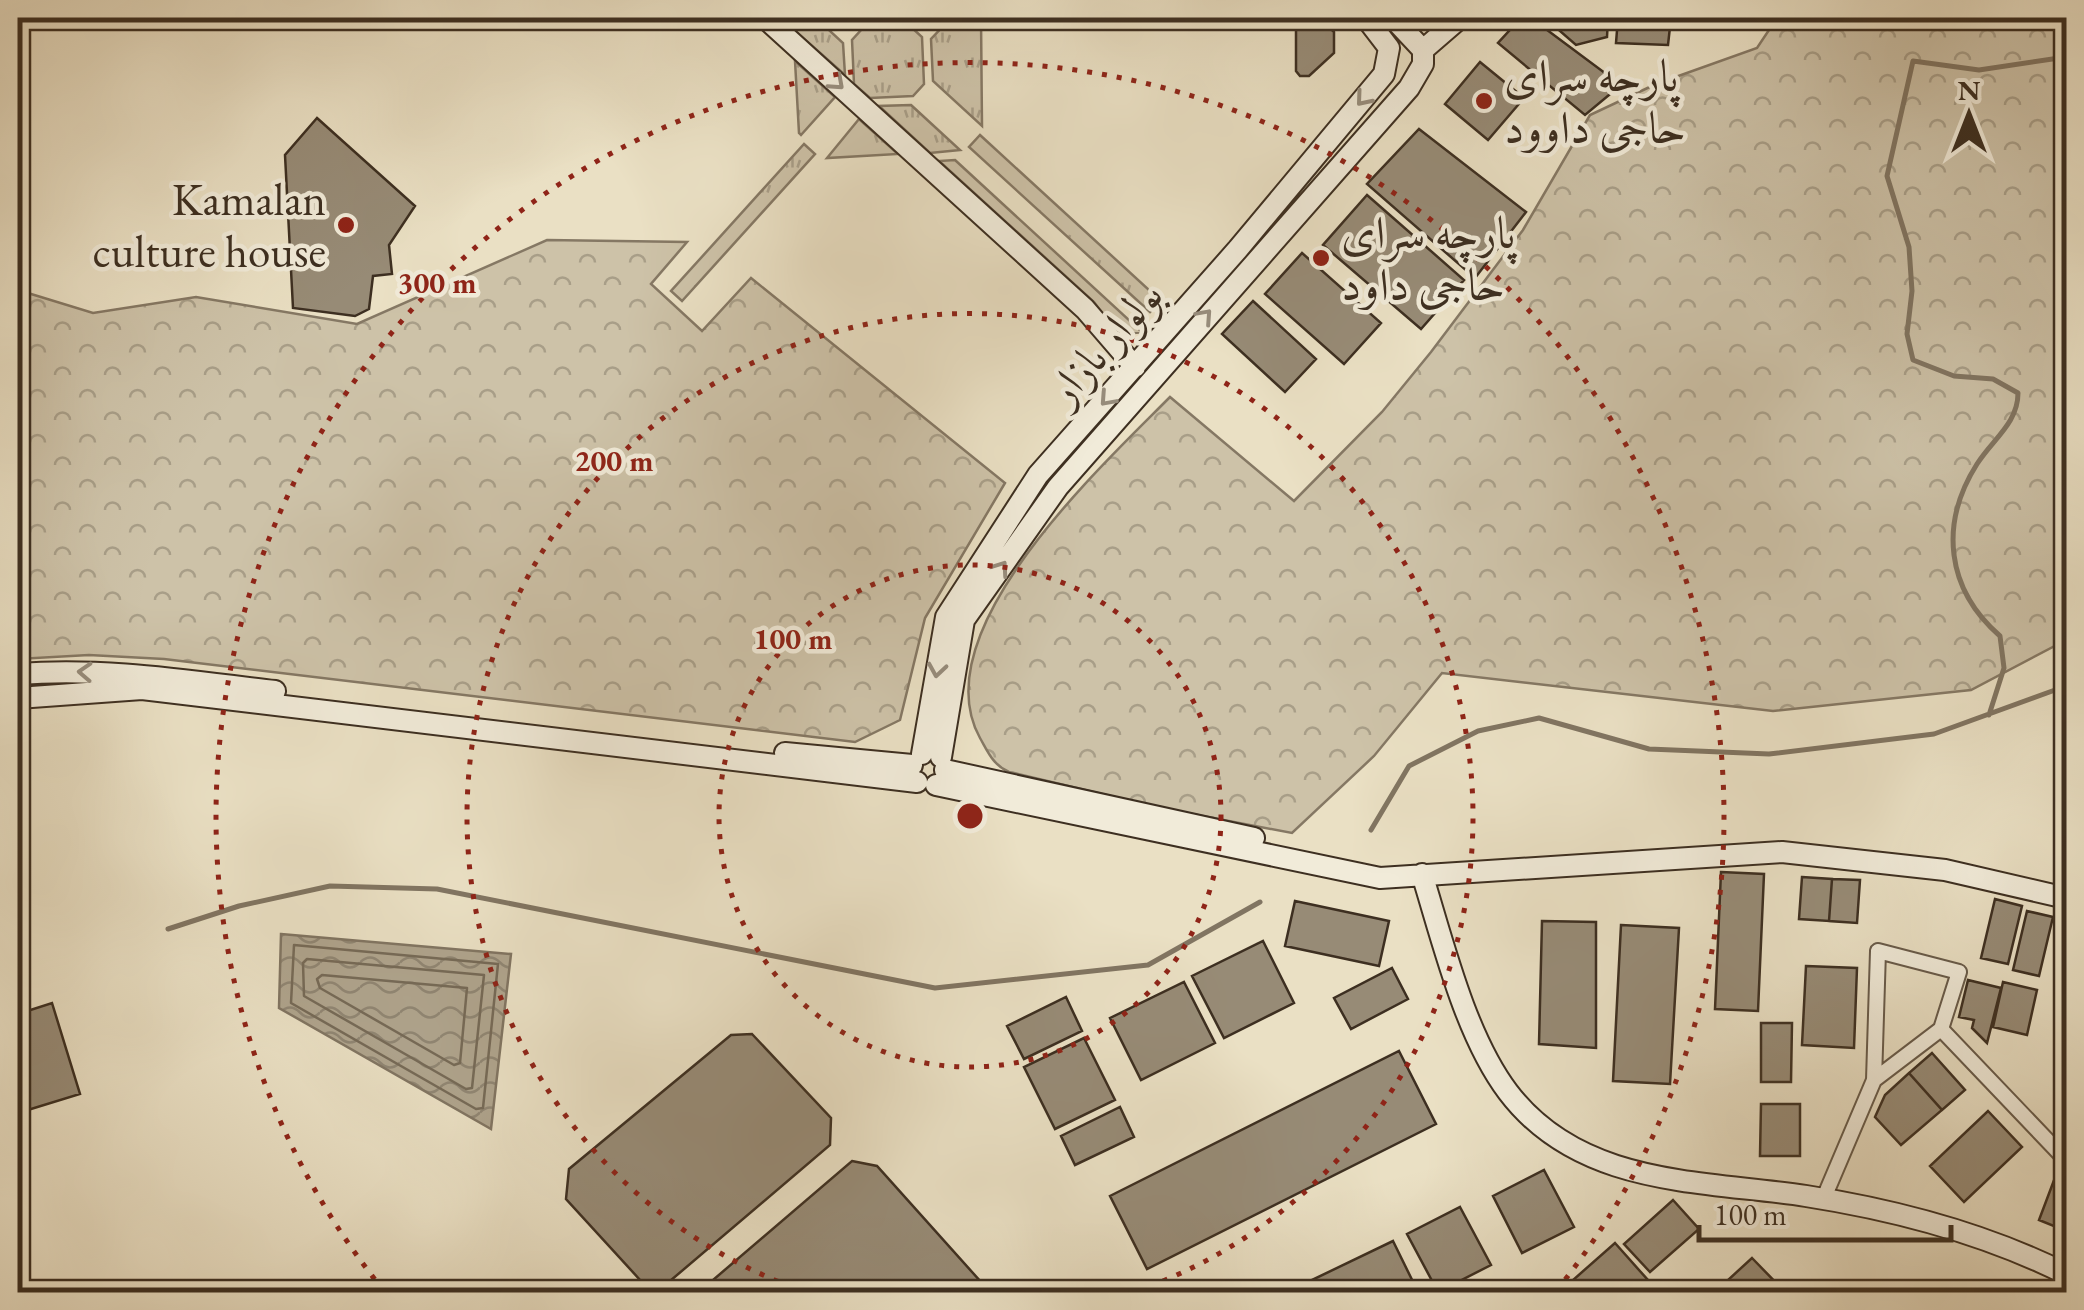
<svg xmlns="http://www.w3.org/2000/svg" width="2084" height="1310" viewBox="0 0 2084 1310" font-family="'EB Garamond',Amiri,serif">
<defs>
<pattern id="grass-tufts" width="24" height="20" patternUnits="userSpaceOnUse" patternTransform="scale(2.5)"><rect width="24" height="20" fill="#cdc2a8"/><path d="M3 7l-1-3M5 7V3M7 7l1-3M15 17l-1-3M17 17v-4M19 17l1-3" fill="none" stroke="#a89e88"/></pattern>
<pattern id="forest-crowns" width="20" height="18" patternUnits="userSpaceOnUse" patternTransform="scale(2.5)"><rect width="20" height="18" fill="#cdc2a8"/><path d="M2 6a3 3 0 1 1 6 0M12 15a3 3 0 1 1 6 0" fill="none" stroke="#a89e88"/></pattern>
<pattern id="water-waves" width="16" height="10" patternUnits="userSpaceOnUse" patternTransform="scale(2.5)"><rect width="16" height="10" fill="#afa48d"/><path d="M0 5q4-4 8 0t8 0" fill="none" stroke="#908673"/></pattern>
</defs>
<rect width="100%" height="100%" fill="#eae0c4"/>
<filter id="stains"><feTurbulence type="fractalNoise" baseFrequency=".002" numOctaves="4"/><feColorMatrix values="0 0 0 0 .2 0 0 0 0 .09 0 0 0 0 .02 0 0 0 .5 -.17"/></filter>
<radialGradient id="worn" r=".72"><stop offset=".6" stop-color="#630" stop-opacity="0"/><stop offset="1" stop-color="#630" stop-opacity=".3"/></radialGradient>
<!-- grass -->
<path fill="url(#grass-tufts)" stroke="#857864" stroke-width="2.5" d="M793,18H816L843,43L845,75L793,29Z
M951,18H981L982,126L933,81L931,39Z
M910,26L922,37L924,84L913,96L870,98L854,84L852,40L863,28Z
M795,61L835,97L801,135L799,133Z
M911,105L960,150L930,153L879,106Z
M859,119L898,154L827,158Z
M980,135L1161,301L1150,312L969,147Z
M804,144L815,154L682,301L671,291Z
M955,160L1142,332L1119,335L1094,302L939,161Z"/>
<!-- forest -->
<path fill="url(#forest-crowns)" stroke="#857864" stroke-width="2.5" d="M1777,18H2066V640L1971,690L1773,711L1442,673L1374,756L1292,833L1161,808L1009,772C993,765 988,752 980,738C921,631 1103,465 1170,397L1294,501L1382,412L1431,352L1523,230L1590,115L1656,84L1757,48Z
M547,240L687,242L651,284L702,331L751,278L1005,483L925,618L900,720L855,742L164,659L89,655L18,659V290L93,313L196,297L357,324Z"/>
<!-- water -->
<path fill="url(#water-waves)" stroke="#817562" stroke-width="2.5" d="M281,934L511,954L491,1129L279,1008Z"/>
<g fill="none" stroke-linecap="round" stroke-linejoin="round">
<!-- shore -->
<path stroke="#766a57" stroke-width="2.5" d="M294,945L498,964L483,1108L476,1109L291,1003Z
M307,959L484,975L472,1088L466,1089L304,996L303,963Z
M322,975L467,988L460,1063L454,1065L320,988L317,979Z"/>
<!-- stream -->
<path stroke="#817562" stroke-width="5" d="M1989,715L2004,668L2000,636C1946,589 1939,524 1977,464C1993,439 2018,423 2018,393L1993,379L1954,376L1913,360L1907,334L1912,291L1909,247L1887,176L1913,61L1979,70L2066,57
M1371,830L1409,766L1478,731L1539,718L1649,749L1769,754L1934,734L2066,686
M168,929L239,906L330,886L437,889L935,988L1148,965L1260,902"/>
</g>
<!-- building -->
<path fill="#978b76" stroke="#3d2f21" stroke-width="2.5" d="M1296,18H1320L1334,32V53L1309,76H1300L1296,71Z
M1521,18H1531L1621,85L1585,115L1498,43Z
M1545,18H1608L1607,37L1576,45Z
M1618,18H1671L1668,45L1616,43Z
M1480,62L1524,98L1488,140L1445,104Z
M317,118L415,206L389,245L392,274L373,276L369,309L355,316L293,308L285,155Z
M1419,129L1526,212L1475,278L1367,184Z
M1367,195L1464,280L1421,329L1323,245Z
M1302,253L1381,323L1344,364L1265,294Z
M1253,301L1316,359L1285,392L1222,334Z
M1721,872L1764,874L1758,1011L1715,1009Z
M1802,877L1832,879L1829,921L1799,919Z
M1832,879L1860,880L1857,923L1829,921Z
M1995,899L2022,906L2008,964L1981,958Z
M1295,901L1389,921L1379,966L1285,946Z
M2027,911L2053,917L2039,976L2013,970Z
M1542,921L1596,922V1048L1539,1044Z
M1621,925L1679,928L1670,1084L1613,1081Z
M1263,941L1294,1003L1224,1038L1192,976Z
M1806,966L1857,968L1854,1048L1802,1045Z
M1392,968L1408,999L1351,1029L1334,998Z
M1968,980L2001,988L1987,1043L1972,1028L1974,1020L1959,1017Z
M1184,982L1215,1043L1141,1080L1110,1018Z
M2003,982L2037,990L2027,1035L1993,1027Z
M1066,997L1082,1031L1024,1059L1007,1026Z
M52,1003L80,1094L18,1113V1014Z
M1761,1023H1792L1791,1082H1761Z
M752,1034L831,1118L830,1145L670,1281H641L566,1199L569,1169L731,1035Z
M1084,1038L1115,1100L1055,1129L1024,1067Z
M1399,1051L1436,1124L1147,1269L1110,1196Z
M1932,1053L1965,1090L1942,1110L1909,1073Z
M1909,1073L1942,1110L1901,1145L1875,1117L1885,1095Z
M1761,1104H1800V1156H1760Z
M1120,1107L1134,1137L1075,1165L1061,1136Z
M1988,1111L2022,1147L1964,1202L1930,1166Z
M852,1161L877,1166L990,1292H699Z
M1544,1170L1574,1227L1522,1253L1493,1196Z
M2056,1175L2066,1179V1231L2039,1220Z
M1673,1200L1699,1229L1650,1272L1624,1244Z
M1460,1207L1491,1265L1438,1292L1407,1234Z
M1393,1241L1418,1292H1287Z
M1615,1243L1647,1279L1632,1292H1568L1564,1288Z
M1752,1258L1785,1292H1715Z"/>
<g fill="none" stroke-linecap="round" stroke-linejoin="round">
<defs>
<path id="street" d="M1941,1029L2066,1160
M1823,1200L1874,1080L1941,1029L1959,972L1878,951L1874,1080"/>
<path id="secondary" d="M765,18L1085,309L1135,367
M1393,18L1423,50
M18,674C104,667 189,681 275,691
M18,698L142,689L917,782
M785,753L912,765
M922,754L946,617L1038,475L1238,249L1384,74L1389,48L1366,18
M941,757L964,620L1058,487L1409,88L1423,64V50L1460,18
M945,770L1254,838
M936,785L1380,878L1782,852L1945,870L2066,898
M1422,874C1443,942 1465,1035 1508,1092C1580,1187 1701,1180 1806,1196C1896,1210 1984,1233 2066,1274"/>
</defs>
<!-- street casing -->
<use href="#street" stroke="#685b4a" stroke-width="18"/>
<!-- secondary casing -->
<use href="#secondary" stroke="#3d2f21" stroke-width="24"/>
<!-- street -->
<use href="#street" stroke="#f1ebd9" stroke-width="14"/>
<!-- secondary -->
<use href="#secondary" stroke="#f1ebd9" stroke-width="20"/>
</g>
<!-- one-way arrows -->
<defs><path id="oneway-chevron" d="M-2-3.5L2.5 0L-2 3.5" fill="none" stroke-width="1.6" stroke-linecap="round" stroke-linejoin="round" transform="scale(2.5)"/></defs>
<g stroke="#978d7d">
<use href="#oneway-chevron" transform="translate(837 83) rotate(42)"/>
<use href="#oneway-chevron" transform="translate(1363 99) rotate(130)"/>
<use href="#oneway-chevron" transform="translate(1205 316) rotate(-48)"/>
<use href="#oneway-chevron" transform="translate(1107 399) rotate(132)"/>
<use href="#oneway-chevron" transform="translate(1001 568) rotate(-55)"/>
<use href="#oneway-chevron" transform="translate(937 670) rotate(99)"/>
<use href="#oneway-chevron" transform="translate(85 672) rotate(-177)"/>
</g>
<!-- distance rings -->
<g fill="none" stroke="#8f2418" stroke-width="5" stroke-dasharray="5 10">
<circle cx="970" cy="816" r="251"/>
<path d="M806 1292A503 503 0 1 1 1134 1292"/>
<path d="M384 1291A754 754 0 1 1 1556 1291"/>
</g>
<!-- markers -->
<g fill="#8f2418" stroke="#f1ebd9" stroke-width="4">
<circle cx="1484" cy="101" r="10"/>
<circle cx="346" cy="225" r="10"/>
<circle cx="1321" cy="258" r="10"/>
</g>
<g text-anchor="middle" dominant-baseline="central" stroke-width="9" stroke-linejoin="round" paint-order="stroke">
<!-- poi labels -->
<g font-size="45" fill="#3d2f21" stroke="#f1ebd9" text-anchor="start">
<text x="1504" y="75">پارچه سرای<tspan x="1504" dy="52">حاجی داوود</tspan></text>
<text x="326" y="199" text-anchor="end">Kamalan<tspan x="326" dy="52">culture house</tspan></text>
<text x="1341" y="232">پارچه سرای<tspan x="1341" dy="52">حاجی داود</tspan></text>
</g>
<!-- street labels -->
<g font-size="45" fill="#3d2f21" stroke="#f1ebd9">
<text transform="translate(1104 342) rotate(-49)">بولوار بازار</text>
</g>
</g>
<circle cx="970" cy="816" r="15" fill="#8f2418" stroke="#f1ebd9" stroke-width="5"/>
<g font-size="30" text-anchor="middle" font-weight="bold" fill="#8f2418" stroke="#f1ebd9" stroke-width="9" stroke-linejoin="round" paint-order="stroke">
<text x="437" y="293">300 m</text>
<text x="614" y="471">200 m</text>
<text x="793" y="649">100 m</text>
</g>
<!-- margin -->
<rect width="2084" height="1310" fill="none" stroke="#eae0c4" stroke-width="60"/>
<rect x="20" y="20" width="2044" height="1270" fill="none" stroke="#3d2f21" stroke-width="5"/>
<rect x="30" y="30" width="2024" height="1250" fill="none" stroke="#3d2f21" stroke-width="2.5"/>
<!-- north arrow -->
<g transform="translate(1969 115)" stroke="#f1ebd9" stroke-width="8" paint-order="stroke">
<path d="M0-8L18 38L0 25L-18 38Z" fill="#3d2f21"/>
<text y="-15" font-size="28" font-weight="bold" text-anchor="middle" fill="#3d2f21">N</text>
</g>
<!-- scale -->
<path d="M1699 1225v15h252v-15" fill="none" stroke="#3d2f21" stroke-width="5"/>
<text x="1714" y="1225" font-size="30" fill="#3d2f21" stroke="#f1ebd9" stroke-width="8" paint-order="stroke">100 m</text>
<rect width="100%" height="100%" filter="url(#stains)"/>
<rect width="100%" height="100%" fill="url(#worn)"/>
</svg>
